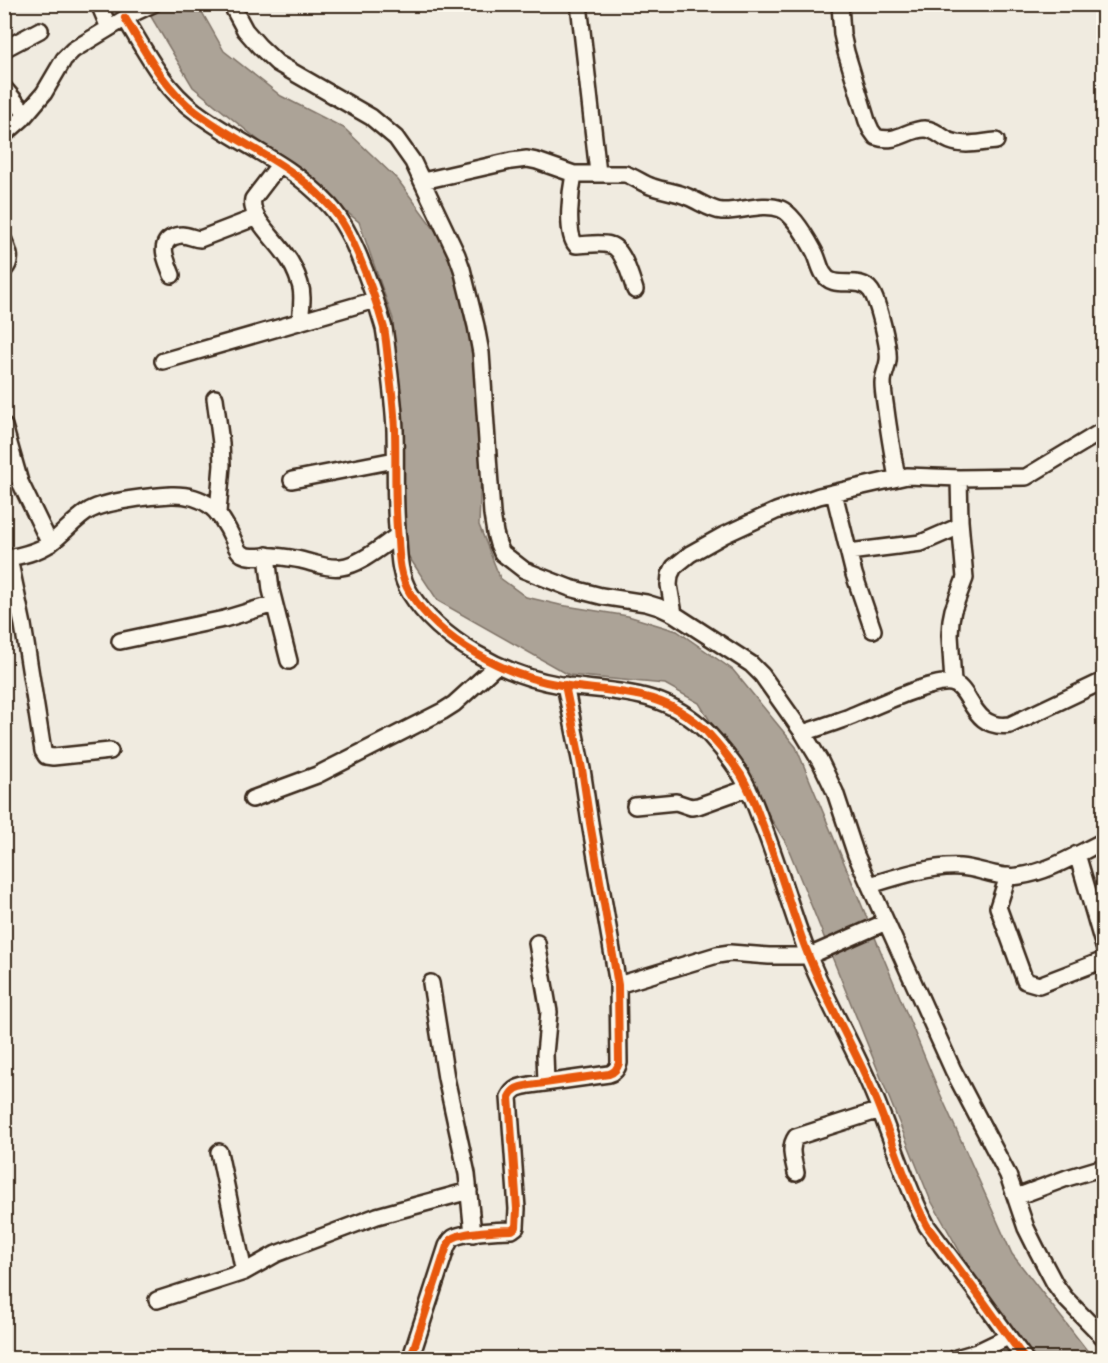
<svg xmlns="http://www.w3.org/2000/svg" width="1108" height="1363" viewBox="0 0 1108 1363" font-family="'Indie Flower',sans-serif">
<rect width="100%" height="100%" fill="#f0ebe0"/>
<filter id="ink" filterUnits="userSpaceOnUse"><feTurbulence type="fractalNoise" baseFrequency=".0167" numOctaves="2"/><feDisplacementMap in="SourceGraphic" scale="12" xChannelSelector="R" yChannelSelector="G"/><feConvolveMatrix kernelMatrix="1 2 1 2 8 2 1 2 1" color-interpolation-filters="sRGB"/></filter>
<g filter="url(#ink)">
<!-- water -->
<path fill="#aca397" stroke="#7f7367" stroke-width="1.5" d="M144,5H198L224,51L281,96L344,128L398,180L443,241L476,336L481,472L479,525L500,578L526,597L560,605L628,616L677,631L733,670L796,747L938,1089L1012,1254L1093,1358H1028L993,1310L930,1199L786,843L699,703L665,684L569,675L438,601L405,551L393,319L359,222L193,87Z"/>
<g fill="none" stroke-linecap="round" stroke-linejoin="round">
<defs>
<path id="minor" d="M99,4L109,28
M231,4L245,30L259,46L277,63L371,117L396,138L413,162L457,255L462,269L476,326L481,353L492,514L495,533L498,544L502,553L524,570L570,588L601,596L646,603L659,607L674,614L751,664L762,675L803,733L820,761L835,792L856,855L953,1070L1008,1175L1026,1228L1037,1250L1055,1284L1065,1298L1104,1338
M579,4L598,173
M840,4L842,34L846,52L867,121L871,130L876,137C897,144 907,129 925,129C935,129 942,138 950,141C965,147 981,142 996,141
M125,18C145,51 164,89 196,112C237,143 289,162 325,201C340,215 350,235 358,254C368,278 377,303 384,328C386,339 387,349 388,360C391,383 394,406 395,430C396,467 394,503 398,540C399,559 400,577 410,593C440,641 506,676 561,685C617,693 663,689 707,732C719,745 731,760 741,775C749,789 755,804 760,818C778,862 790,908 807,952C826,1001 854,1046 874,1095C892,1138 905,1184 927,1226L980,1297L1024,1358
M4,49L40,30
M4,88L26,114
M4,135L22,119L44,93L64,59L73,50L134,13L153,4
M279,165L253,199C249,217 275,239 285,254C292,263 297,274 300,284C304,296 301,309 300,322
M574,174C571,189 565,233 576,245C587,245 599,242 610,245C623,248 631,278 635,290
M423,181L511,161L527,159L537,161L574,174H625C635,177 643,184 653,187C665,191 678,192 688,197C699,201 710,210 722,211C740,212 763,202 781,209C793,214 808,240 814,251C818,258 819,266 823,273C833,292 859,274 871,291C878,301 890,349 888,361C887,369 883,375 883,383C883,392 885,402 886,410C889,433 893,456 897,478
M4,241C9,252 13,260 4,270
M172,275C167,261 157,244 173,237C176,236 179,235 182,235C189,235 194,239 200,239L257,217
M163,361L375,300
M215,398L221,443L222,465L218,512
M4,426L20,482L50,544
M292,480L395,460
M834,493L854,574L873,630
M849,552L921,543L960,526
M267,555L271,590L289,661
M9,558L23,625L43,751L46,756L53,757L110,751
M4,559C20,556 39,552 52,542C65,532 76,518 90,510C107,501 152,496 171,495C205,494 219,509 233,539C235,544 237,551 242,554C251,559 264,555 274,556C283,557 292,558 301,560C314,563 328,569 341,567C360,565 382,546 397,536
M674,614L669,585L670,575L674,567L690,554L724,535L776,511L819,496L907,476L959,478L1026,477L1104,430
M120,641L224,619L274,604
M953,683L950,635L951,620L953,610L965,578L960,521L959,478
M803,733C818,728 833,723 847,718C869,709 930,680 951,683C972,686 970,731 1010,725L1103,681
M252,799L317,775L443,711L454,704L497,665
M635,806L676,802L691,807L698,806L748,788
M1077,854L1104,947
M1008,876L998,907L1025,981L1039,985L1104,960
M870,885C896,877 933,865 960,867C979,868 999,879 1019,876C1049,872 1077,854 1104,841
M537,943L549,1012L545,1054L546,1083
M431,983L446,1078L467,1174L473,1234
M618,985L717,955L730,953L769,956H809L886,922
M219,1152L244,1272
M796,1173C794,1161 788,1148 796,1137L880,1110
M1016,1197L1067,1178L1104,1167
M157,1300L244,1272L276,1254L377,1216L469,1191
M412,1354L447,1246C449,1243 450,1240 453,1238C463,1232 499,1230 512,1230L516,1227L517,1209L509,1097C514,1087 520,1087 530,1085L609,1074C615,1072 617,1069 619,1063L618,985L590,823L582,769L565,685
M956,1358L977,1352L1008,1337"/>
</defs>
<!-- minor casing -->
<use href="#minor" stroke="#3b2a1e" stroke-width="20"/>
<!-- minor -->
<use href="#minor" stroke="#fbf7ec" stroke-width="15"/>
<defs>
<path id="cycleway" d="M125,18C145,51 164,89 196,112C237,143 289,162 325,201C340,215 350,235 358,254C368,278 377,303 384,328C386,339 387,349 388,360C391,383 394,406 395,430C396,467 394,503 398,540C399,559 400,577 410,593C440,641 506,676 561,685C617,693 663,689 707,732C719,745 731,760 741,775C749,789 755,804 760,818C778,862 790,908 807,952C826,1001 854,1046 874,1095C892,1138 905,1184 927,1226L980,1297L1024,1358
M412,1354L447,1246C449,1243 450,1240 453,1238C463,1232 499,1230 512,1230L516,1227L517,1209L509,1097C514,1087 520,1087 530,1085L609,1074C615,1072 617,1069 619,1063L618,985L590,823L582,769L565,685"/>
</defs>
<!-- cycleway casing -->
<use href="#cycleway" stroke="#fbf7ec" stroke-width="11"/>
<!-- cycleway -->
<use href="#cycleway" stroke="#e8590c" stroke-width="8"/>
</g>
</g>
<!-- margin -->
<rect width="1108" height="1363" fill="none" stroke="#fbf7ec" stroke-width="24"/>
<rect x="12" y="12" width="1084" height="1339" fill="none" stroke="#3b2a1e" stroke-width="2" filter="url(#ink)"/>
</svg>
